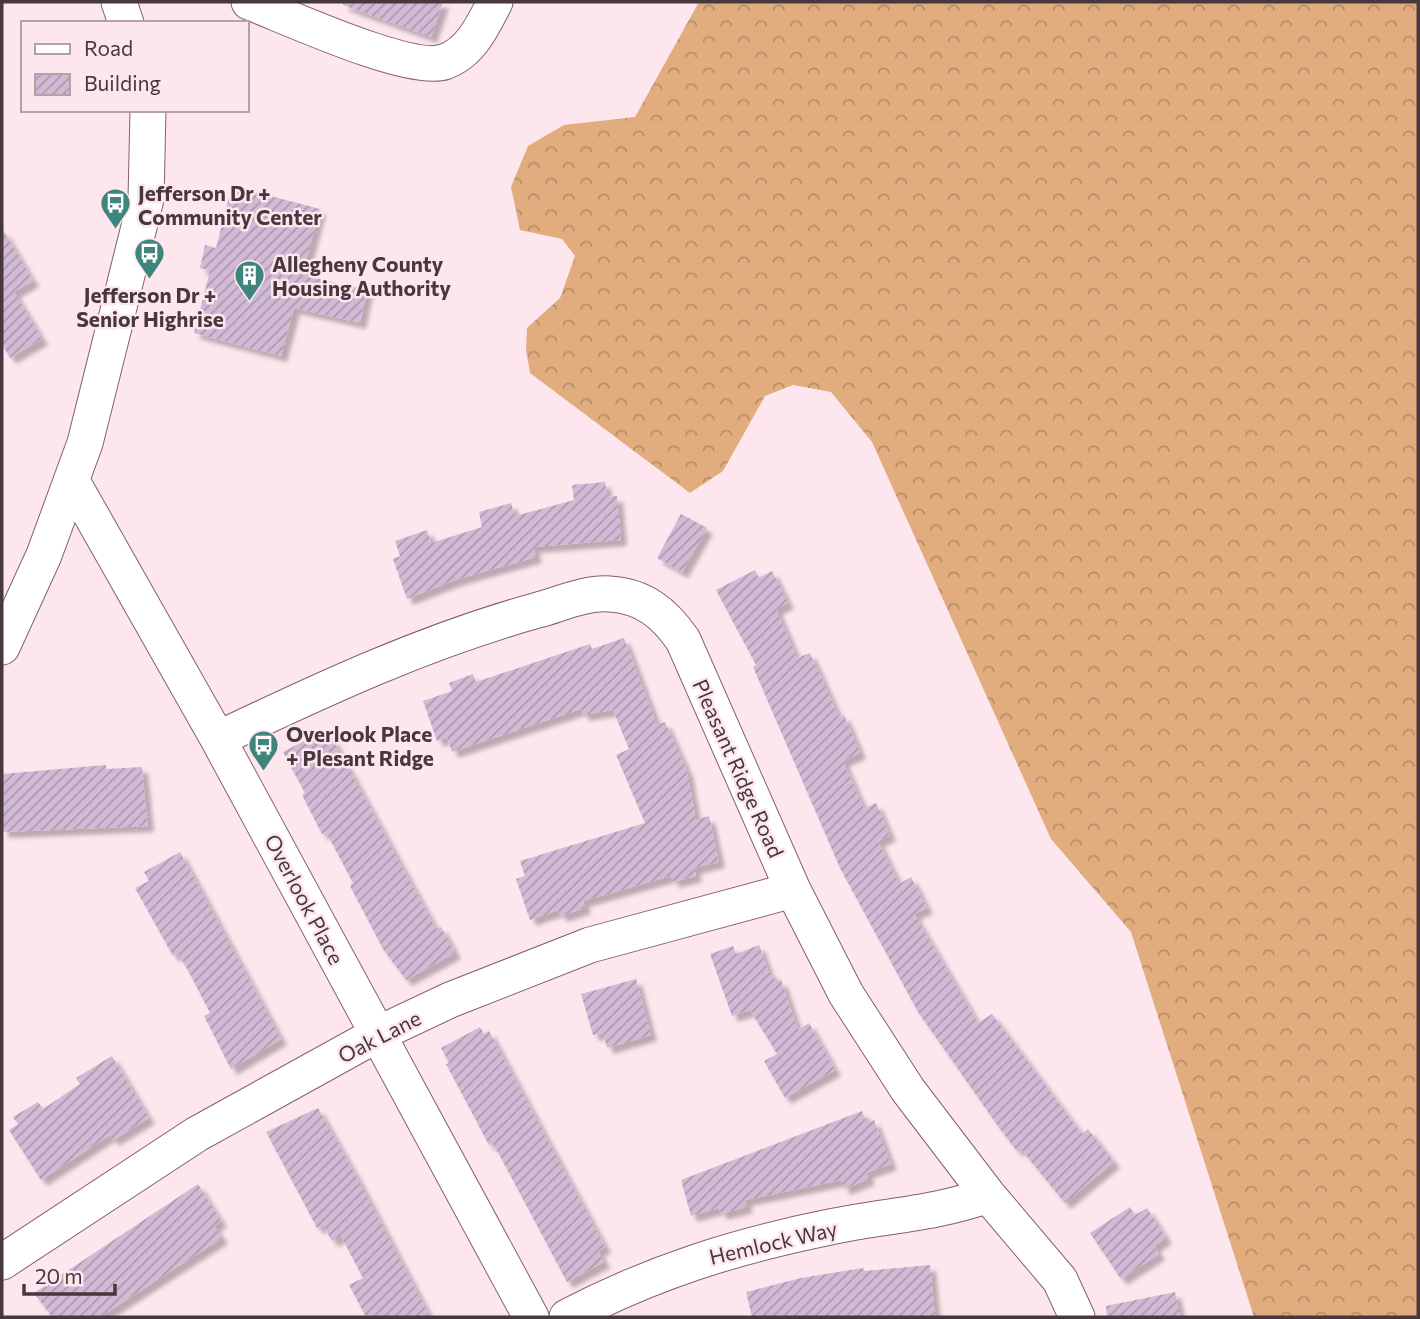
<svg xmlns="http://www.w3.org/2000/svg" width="1420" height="1319" viewBox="0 0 1420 1319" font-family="Commissioner,sans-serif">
<defs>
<pattern id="forest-crowns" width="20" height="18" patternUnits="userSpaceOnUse" patternTransform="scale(1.75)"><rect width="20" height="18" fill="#e1ac7e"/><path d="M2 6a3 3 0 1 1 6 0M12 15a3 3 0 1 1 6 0" fill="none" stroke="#b88d69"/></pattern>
<pattern id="building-hatch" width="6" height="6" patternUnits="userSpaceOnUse" patternTransform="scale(1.75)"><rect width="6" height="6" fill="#d2bad6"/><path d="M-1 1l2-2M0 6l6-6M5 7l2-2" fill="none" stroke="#ac98af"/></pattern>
<filter id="shadow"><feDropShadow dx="6" dy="6" stdDeviation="2" flood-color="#0004"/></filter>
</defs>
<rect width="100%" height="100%" fill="#fee6ee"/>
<!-- forest -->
<path fill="url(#forest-crowns)" d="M699,2H1418V1317H1254L1131,932L1051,839L872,442L831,392L793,385L765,396L723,471L690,493L530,373L526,350L527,328L560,298L575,256L562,239L520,230L511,187L528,146L564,125L635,117Z"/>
<!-- building -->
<path fill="url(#building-hatch)" filter="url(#shadow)" d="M343,2H443L431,37L343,5Z
M232,186L320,209L302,275L367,290L360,323L294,308L281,356L194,333L210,271L200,268L205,245L216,248Z
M2,228L33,281L14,292L42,339L10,358L2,344Z
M605,482L607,497L617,496L621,540L533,547L536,557L455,580L407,599L393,559L400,556L395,541L427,530L431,543L482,527L479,512L511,503L515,516L574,500L572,485Z
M681,514L707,528L682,572L657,558Z
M755,570L759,578L772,571L788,603L776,609L797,658L810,653L839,717L844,715L860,753L843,761L864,809L876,803L890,835L878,841L899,884L911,877L927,908L914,914L978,1023L992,1014L1082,1134L1088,1129L1114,1162L1065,1203L1020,1148L1017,1151L1000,1129L918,1012L840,868L753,667L756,665L716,590Z
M624,638L657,725L665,722L687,771L696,820L709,816L719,862L694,868L696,876L673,882L671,876L583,901L585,908L561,916L558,910L530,920L516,879L525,876L520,861L645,823L616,755L629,749L613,710L583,715L581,709L452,752L447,737L437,741L423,701L452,691L449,683L473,674L476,682L590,644L592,649Z
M319,733L325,742L332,738L436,929L441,927L455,953L406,980L383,949L350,886L353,883L326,832L322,834L302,795L305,793L283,752Z
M106,765V769L142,767L148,826L2,832V774Z
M180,852L281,1039L231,1069L204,1016L210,1013L191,976L178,953L173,956L135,888L149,881L144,872Z
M759,945L769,973L772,972L775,982L781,980L798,1030L809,1023L835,1070L785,1098L764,1061L777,1054L750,1010L732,1016L710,954L733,946L736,954Z
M636,979L651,1035L607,1048L603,1033L593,1035L581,994Z
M480,1027L484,1034L489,1031L605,1247L598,1251L604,1262L567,1282L500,1156L492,1143L489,1145L446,1064L449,1063L441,1048Z
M112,1056L149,1118L113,1140L110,1135L41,1180L9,1130L18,1124L13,1117L38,1102L43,1109L80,1084L76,1078Z
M318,1108L361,1185L430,1317H366L349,1285L363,1278L341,1236L332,1241L323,1225L317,1228L266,1132Z
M862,1111L867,1123L874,1120L891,1164L866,1173L869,1179L844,1189L841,1180L789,1191L745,1200L747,1207L721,1214L719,1208L691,1216L681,1180Z
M198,1184L221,1221L214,1226L222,1238L100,1317H52L34,1293Z
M1130,1207L1135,1215L1147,1208L1166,1238L1154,1246L1159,1254L1121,1279L1090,1233Z
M930,1265L935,1317H752L746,1292L801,1278L863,1268L864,1271Z
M1175,1292L1180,1317H1107L1106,1306Z"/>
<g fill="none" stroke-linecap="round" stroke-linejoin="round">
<defs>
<path id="minor" d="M119,2L126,23
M249,2C288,17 409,73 444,62C471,53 483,25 495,2
M73,483L218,739L531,1317
M2,647L44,555L85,443L146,199L148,110
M218,739C323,689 426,641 538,610C560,604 587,592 610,594C644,596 665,614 683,640L793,890L846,994L908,1090L988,1195L1060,1280L1077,1317
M2,1262L197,1134L378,1034L450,1000L590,945L793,890
M567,1317C653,1272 736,1246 830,1227C887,1215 931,1215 988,1195"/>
</defs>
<!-- minor casing -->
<use href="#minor" stroke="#82616d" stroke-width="37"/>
<!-- minor -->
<use href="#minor" stroke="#fff" stroke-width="35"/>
</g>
<!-- icons -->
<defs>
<symbol id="bus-pin" viewBox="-11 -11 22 30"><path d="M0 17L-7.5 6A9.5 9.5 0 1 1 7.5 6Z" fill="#3f857d" stroke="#fee6ee"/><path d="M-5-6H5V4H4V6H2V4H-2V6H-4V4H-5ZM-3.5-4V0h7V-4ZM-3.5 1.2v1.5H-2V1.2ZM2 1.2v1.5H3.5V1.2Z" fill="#fff"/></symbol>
<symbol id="building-pin" viewBox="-11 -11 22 30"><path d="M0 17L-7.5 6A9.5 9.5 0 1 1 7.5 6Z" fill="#3f857d" stroke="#fee6ee"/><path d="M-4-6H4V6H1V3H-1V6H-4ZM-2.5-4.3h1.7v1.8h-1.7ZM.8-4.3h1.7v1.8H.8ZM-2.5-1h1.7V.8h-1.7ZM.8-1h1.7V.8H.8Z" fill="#fff"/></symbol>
</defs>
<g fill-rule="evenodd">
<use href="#bus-pin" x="98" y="186" width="35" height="47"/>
<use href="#bus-pin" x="132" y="236" width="35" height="47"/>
<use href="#building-pin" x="232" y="258" width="35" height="47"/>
<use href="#bus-pin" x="246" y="728" width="35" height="47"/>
</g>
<g text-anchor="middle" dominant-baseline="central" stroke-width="5" stroke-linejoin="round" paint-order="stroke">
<!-- poi labels -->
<g font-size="21" font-weight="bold" fill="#47383e" stroke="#fee6ee" text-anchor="start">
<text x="138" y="192">Jefferson Dr +<tspan x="138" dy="24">Community Center</tspan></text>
<text x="272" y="263">Allegheny County<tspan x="272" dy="24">Housing Authority</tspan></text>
<text x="150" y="294" text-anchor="middle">Jefferson Dr +<tspan x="150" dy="24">Senior Highrise</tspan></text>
<text x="286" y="733">Overlook Place<tspan x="286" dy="24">+ Plesant Ridge</tspan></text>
</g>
<!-- street labels -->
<g font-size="21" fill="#47383e" stroke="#fee6ee">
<text transform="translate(739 768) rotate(66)">Pleasant Ridge Road</text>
<text transform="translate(305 899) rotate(62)">Overlook Place</text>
<text transform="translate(379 1036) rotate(-27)">Oak Lane</text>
<text transform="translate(773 1242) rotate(-13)">Hemlock Way</text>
</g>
</g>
<!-- border -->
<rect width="1420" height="1319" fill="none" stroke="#47383e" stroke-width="7"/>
<!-- legend -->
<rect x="21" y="21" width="228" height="91" fill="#fee6ee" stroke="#b5a0a8" stroke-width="2"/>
<rect x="35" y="44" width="35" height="10" fill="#ffffff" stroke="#b5a0a8" stroke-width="2"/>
<text x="84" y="56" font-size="21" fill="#47383e">Road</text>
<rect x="35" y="74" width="35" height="21" fill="url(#building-hatch)" stroke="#b5a0a8" stroke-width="2"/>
<text x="84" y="91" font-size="21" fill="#47383e">Building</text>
<!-- scale -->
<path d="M24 1284v10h91v-10" fill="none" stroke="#47383e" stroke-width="3.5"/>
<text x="35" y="1284" font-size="21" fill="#47383e" stroke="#fee6ee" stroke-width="5" paint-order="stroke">20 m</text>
</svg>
